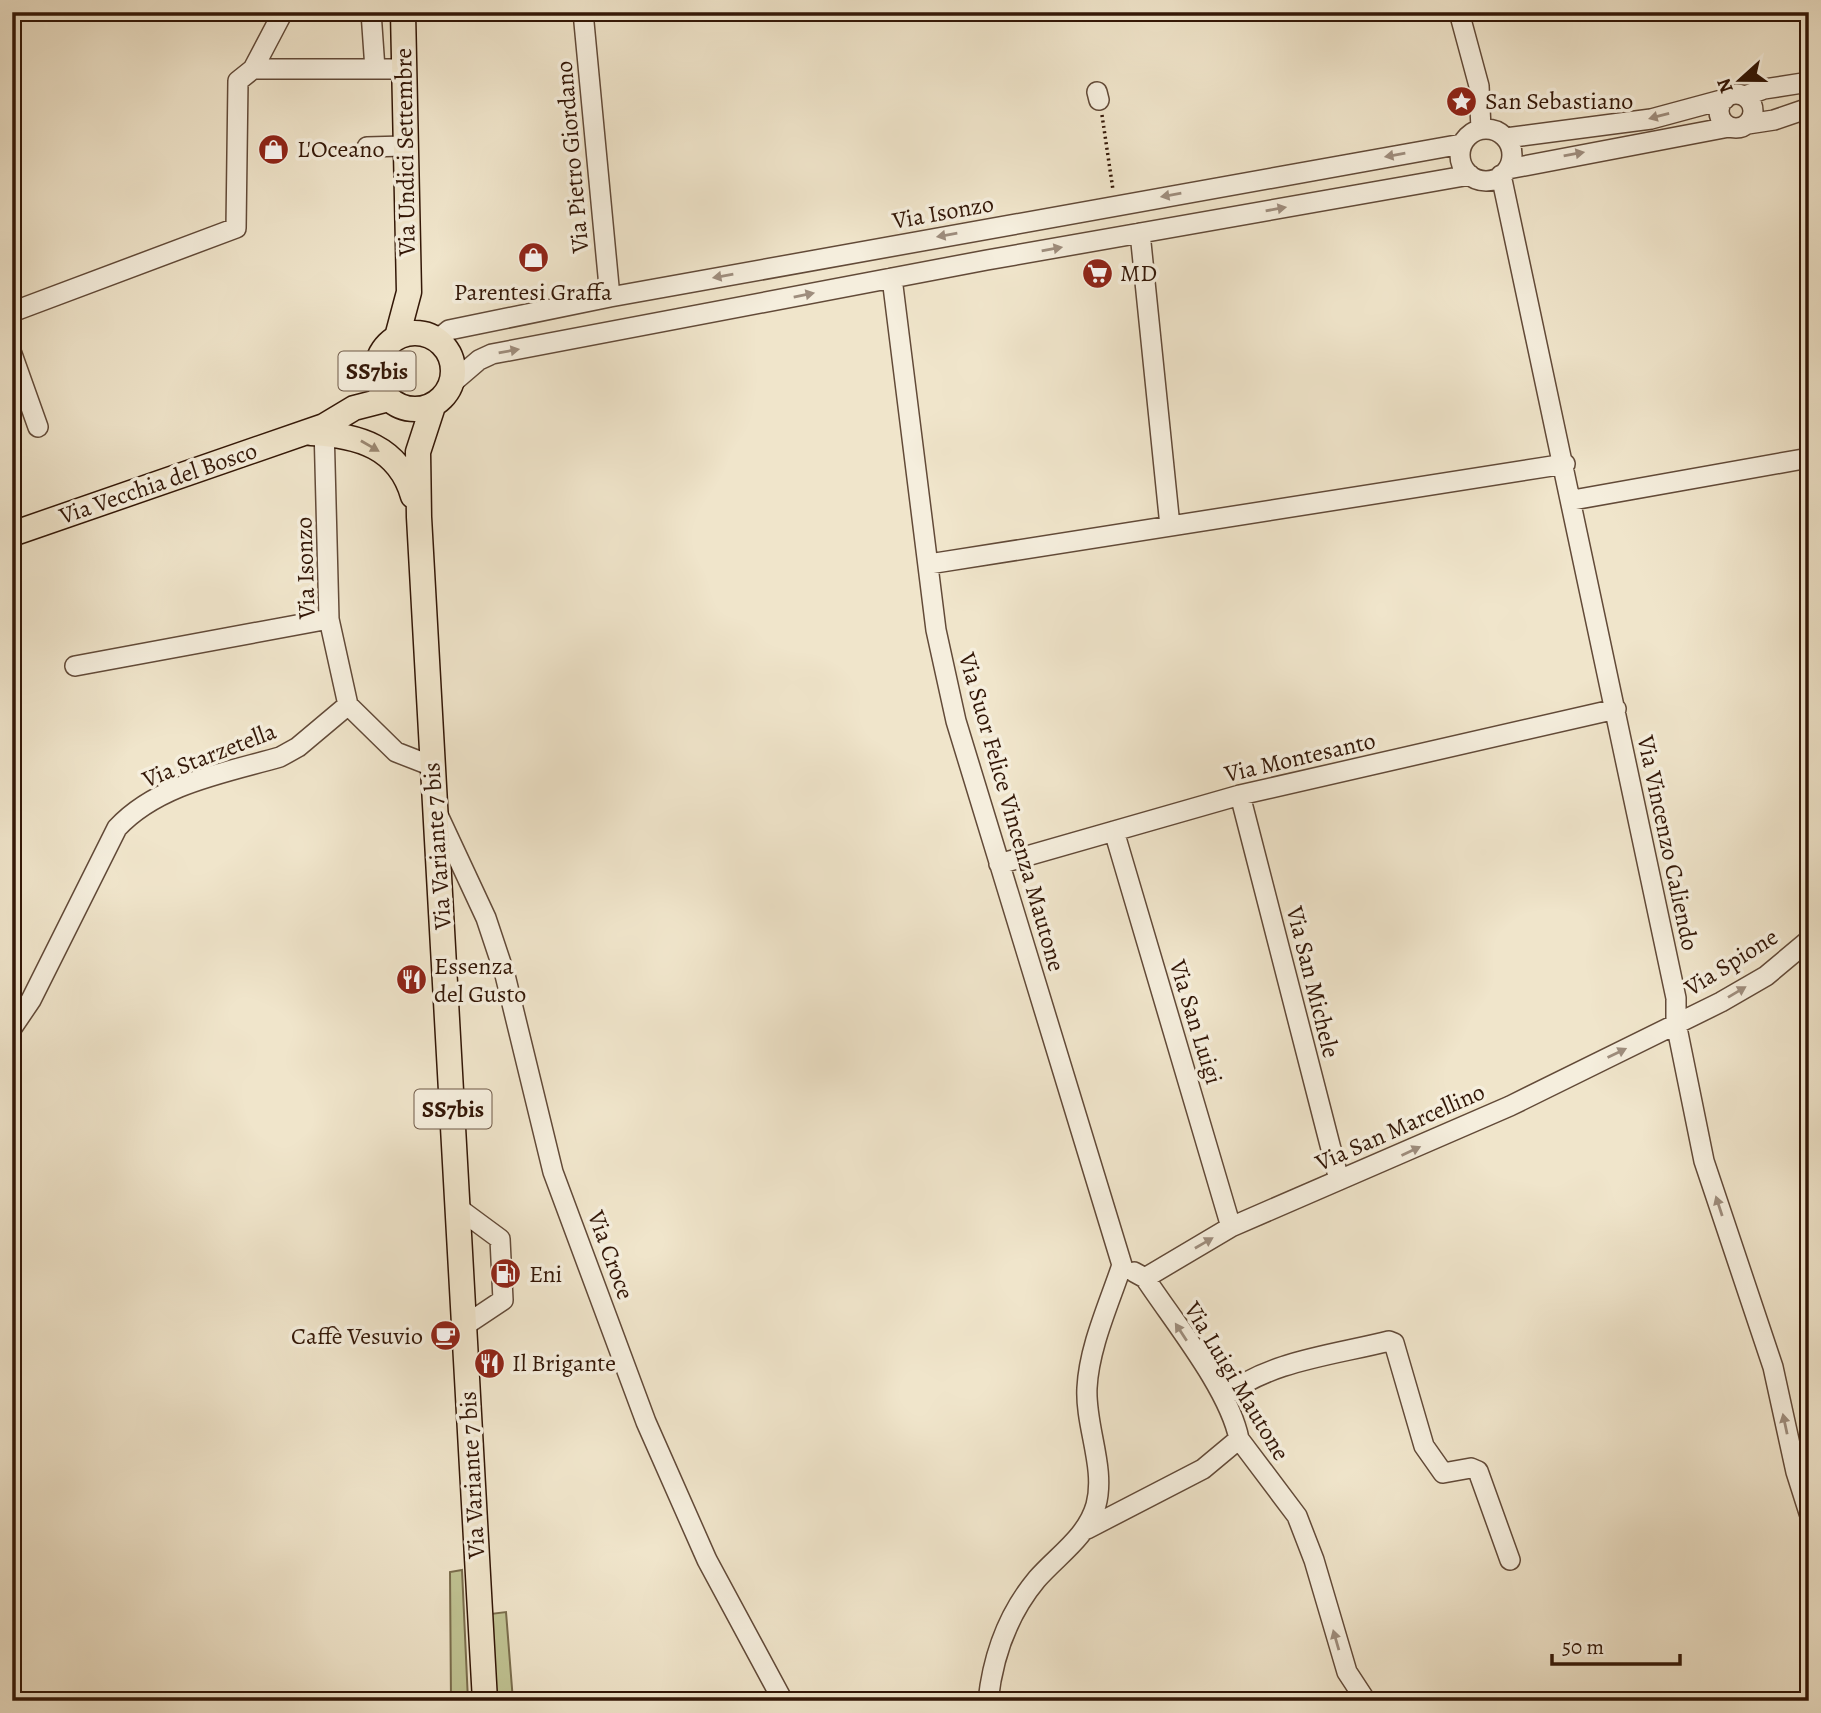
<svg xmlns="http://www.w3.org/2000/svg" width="1821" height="1713" viewBox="0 0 1821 1713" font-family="Alegreya,serif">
<rect width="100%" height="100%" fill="#f0e5cb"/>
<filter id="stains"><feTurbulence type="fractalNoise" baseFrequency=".00286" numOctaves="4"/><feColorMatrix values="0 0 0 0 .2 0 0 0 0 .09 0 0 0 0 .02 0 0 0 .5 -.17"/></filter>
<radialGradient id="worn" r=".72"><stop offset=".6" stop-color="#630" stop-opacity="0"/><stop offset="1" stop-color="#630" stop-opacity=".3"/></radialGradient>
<!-- green -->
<path fill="#c0c393" stroke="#7a6d4d" stroke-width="2" d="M462,1570L468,1701H451L450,1572Z
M506,1612L513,1701H496L490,1614Z"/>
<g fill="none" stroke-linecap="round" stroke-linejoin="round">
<defs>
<path id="minor" d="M371,12L375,69
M583,12L610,297
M1459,12L1479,86L1481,129
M253,69L283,12
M1097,92L1099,100
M1719 111a17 17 0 1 1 34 0a17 17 0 1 1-34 0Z
M1745,96L1764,89L1809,82
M1748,124L1774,120L1809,108
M1460 155a26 26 0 1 1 52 0a26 26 0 1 1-52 0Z
M1506,138L1651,119L1725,99
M367,147L404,146
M1508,169L1729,127
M1501,175L1676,998V1023L1704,1161L1773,1367L1796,1472L1809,1513
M1140,233L1170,526
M892,278L936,630L956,721L1122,1265
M12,312L236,228L238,81L253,69H403
M437,340L449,330L610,297L1462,144
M12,354L38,427
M451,384L479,360L492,354L987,260L1470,175
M324,426L329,619L348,705
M1573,500L1809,458
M929,564L1565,464
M75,666L329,619
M1240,795L1339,1180
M438,815L486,918L505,975L553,1172L646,1422L707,1560L783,1701
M1114,831L1231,1227
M999,864L1240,795L1616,709
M12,1028L31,1000L117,828C158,784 224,773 280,757L298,747L348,705L396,752L432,766
M458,1208L500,1239L503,1300L464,1326
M1134,1272L1145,1278C1174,1322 1229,1389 1239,1439L1297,1516L1314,1560L1347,1672L1366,1701
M1145,1278L1231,1227L1510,1106L1721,1002L1766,976L1809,940
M1224,1397C1268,1361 1334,1355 1389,1341L1394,1343L1424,1446L1443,1473L1471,1468L1478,1471L1510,1560
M1087,1529L1203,1469L1239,1439
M988,1701C993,1655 1007,1615 1037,1579C1058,1555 1087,1537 1096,1505C1106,1468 1085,1426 1087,1388C1089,1347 1109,1304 1122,1265
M1806,1701L1809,1700"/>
<path id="major" d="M377 371a38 38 0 1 1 76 0a38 38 0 1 1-76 0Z
M397,337L409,292L403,12
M433,406L418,452L419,517L485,1701
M311,433C358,435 399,447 413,496
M12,534L324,426L354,408L389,399"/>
</defs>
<!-- minor casing -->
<use href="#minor" stroke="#624a38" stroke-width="22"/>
<!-- major casing -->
<use href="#major" stroke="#331707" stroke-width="27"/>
<!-- path -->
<path stroke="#331707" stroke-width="3.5" stroke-dasharray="2 3.5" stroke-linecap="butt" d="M1102,115L1113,190"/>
<!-- minor -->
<use href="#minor" stroke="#f5eedd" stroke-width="19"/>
<!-- major -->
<use href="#major" stroke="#f0e5cb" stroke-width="24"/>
</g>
<!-- one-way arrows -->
<defs><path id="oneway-solid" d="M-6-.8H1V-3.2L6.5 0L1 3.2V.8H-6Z" transform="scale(1.75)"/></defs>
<g fill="#9e8d7d">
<use href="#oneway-solid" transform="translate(1659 116) rotate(165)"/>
<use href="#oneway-solid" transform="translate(1574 154) rotate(-10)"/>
<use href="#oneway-solid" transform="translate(1395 155) rotate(170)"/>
<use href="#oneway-solid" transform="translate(1171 195) rotate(170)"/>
<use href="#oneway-solid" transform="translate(1276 209) rotate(-10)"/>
<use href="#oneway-solid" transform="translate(947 235) rotate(170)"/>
<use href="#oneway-solid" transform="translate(1052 249) rotate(-10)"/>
<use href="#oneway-solid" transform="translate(723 276) rotate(170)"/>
<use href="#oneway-solid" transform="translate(804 295) rotate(-11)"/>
<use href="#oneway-solid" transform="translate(509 351) rotate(-10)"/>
<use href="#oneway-solid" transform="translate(1737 992) rotate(-31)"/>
<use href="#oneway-solid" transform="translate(1617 1053) rotate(-26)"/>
<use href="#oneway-solid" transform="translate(1411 1151) rotate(-25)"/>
<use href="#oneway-solid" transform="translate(1719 1206) rotate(-108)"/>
<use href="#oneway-solid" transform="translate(1204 1243) rotate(-30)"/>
<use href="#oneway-solid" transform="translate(1181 1332) rotate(-123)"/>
<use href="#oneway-solid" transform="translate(1785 1424) rotate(-102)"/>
<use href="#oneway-solid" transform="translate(1336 1640) rotate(-106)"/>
</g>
<use fill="#9b8873" href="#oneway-solid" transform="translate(370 446) rotate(30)"/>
<!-- icons -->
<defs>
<symbol id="sight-disc" viewBox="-11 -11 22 22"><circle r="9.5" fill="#8f2418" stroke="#f5eedd"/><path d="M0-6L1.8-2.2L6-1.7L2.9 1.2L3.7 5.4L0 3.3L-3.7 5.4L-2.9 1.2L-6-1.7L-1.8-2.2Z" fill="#fff"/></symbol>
<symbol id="shop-disc" viewBox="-11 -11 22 22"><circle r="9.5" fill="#8f2418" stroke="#f5eedd"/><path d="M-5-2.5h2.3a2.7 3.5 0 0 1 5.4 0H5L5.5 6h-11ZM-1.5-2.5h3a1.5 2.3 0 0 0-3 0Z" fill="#fff"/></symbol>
<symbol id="supermarket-disc" viewBox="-11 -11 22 22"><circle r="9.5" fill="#8f2418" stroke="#f5eedd"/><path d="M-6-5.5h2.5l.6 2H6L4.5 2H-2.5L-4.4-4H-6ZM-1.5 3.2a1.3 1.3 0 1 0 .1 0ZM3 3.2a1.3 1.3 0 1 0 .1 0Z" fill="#fff"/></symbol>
<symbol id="restaurant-disc" viewBox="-11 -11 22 22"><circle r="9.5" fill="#8f2418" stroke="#f5eedd"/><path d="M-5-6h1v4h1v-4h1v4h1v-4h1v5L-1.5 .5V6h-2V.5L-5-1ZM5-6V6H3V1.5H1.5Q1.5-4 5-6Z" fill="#fff"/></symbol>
<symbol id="fuel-disc" viewBox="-11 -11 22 22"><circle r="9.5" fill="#8f2418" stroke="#f5eedd"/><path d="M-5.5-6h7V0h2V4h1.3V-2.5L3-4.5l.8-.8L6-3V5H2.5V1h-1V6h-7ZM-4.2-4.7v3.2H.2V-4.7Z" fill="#fff"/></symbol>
<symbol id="cafe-disc" viewBox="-11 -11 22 22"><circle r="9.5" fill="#8f2418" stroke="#f5eedd"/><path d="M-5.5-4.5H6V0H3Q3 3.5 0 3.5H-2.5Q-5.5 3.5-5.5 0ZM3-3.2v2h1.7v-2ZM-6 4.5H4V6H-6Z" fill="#fff"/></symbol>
</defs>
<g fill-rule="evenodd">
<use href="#sight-disc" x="1444" y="84" width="35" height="35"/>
<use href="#shop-disc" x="256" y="132" width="35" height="35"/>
<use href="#shop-disc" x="516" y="240" width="35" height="35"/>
<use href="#supermarket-disc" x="1080" y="256" width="35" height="35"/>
<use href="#restaurant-disc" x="394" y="962" width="35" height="35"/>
<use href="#fuel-disc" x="488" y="1256" width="35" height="35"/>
<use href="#cafe-disc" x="428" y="1318" width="35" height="35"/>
<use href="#restaurant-disc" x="472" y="1346" width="35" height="35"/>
</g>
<g text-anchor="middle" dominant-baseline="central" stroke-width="7" stroke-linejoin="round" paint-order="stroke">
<!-- shield labels -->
<g fill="#f5eedd" stroke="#6d5847" stroke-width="2">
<rect x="338.5" y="351.5" width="77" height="39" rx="5"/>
<rect x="414.5" y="1089.5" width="77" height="39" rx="5"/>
</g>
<g font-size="23" font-weight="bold" fill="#331707">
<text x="377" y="371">SS7bis</text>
<text x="453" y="1109">SS7bis</text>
</g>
<!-- poi labels -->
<g font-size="24" fill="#331707" stroke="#f5eedd" text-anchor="start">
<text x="1485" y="101">San Sebastiano</text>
<text x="297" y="149">L'Oceano</text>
<text x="1120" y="273">MD</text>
<text x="533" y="292" text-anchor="middle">Parentesi Graffa</text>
<text x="434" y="966">Essenza<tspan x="434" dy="28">del Gusto</tspan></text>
<text x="529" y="1274">Eni</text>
<text x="423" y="1336" text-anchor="end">Caffè Vesuvio</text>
<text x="512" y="1363">Il Brigante</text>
</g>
<!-- street labels -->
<g font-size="24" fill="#331707" stroke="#f5eedd">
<text transform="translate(405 152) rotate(-91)">Via Undici Settembre</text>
<text transform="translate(572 157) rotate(-95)">Via Pietro Giordano</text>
<text transform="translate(943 212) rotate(-10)">Via Isonzo</text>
<text transform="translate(158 483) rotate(-19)">Via Vecchia del Bosco</text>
<text transform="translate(305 568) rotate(-92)">Via Isonzo</text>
<text transform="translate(209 755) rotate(-21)">Via Starzetella</text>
<text transform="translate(1300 757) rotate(-13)">Via Montesanto</text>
<text transform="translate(1012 812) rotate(74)">Via Suor Felice Vincenza Mautone</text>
<text transform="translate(1668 843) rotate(78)">Via Vincenzo Caliendo</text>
<text transform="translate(437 846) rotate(-94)">Via Variante 7 bis</text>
<text transform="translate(1731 962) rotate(-32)">Via Spione</text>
<text transform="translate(1313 982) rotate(76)">Via San Michele</text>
<text transform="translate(1196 1022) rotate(73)">Via San Luigi</text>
<text transform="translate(1400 1127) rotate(-24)">Via San Marcellino</text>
<text transform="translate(611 1255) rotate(70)">Via Croce</text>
<text transform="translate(1237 1381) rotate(59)">Via Luigi Mautone</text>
<text transform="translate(472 1475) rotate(-93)">Via Variante 7 bis</text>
</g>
</g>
<!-- margin -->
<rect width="1821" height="1713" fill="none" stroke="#f0e5cb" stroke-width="42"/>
<rect x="14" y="14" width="1793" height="1685" fill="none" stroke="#331707" stroke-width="3.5"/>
<rect x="21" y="21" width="1779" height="1671" fill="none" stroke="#331707" stroke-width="2"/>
<!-- north arrow -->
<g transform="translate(1740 80) rotate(249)" stroke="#f5eedd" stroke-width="5" paint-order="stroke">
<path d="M0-5L12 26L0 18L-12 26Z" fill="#331707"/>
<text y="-10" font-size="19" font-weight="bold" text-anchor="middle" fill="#331707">N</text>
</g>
<!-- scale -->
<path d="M1552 1654v10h128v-10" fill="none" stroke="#331707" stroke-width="3.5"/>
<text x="1562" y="1654" font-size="21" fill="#331707" stroke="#f5eedd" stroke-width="5" paint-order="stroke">50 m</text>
<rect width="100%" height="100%" filter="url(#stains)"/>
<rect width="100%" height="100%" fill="url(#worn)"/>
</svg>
